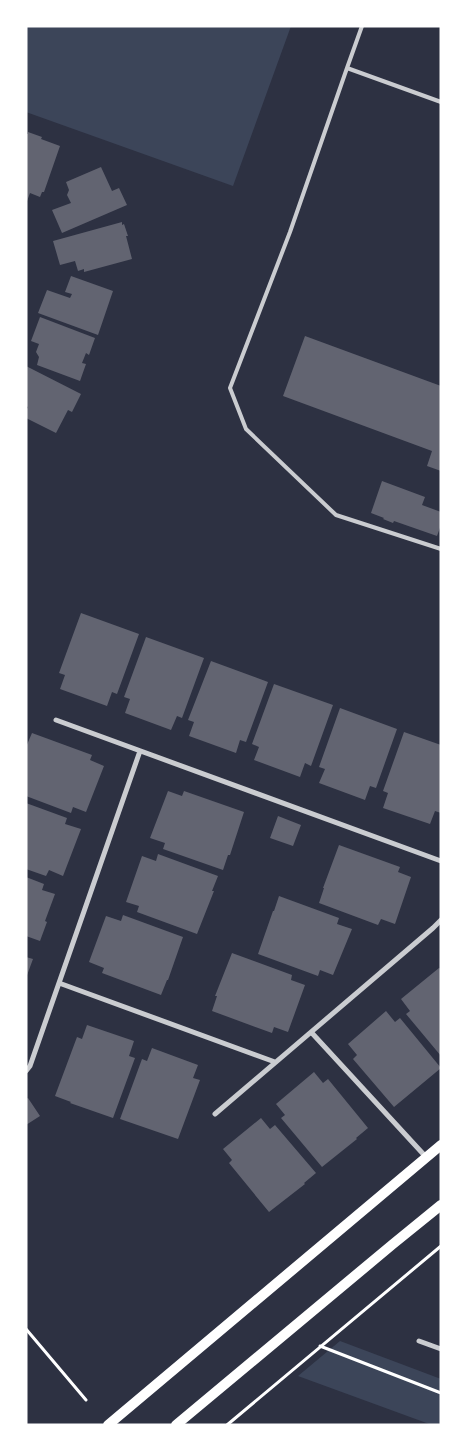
<svg xmlns="http://www.w3.org/2000/svg" width="467" height="1451" viewBox="0 0 467 1451" font-family="Mulish,sans-serif">
<rect width="100%" height="100%" fill="#2d3142"/>
<!-- green -->
<path fill="#3c4559" d="M26,26H291L233,186L26,112Z
M340,1341L441,1379V1425H432L298,1376Z"/>
<!-- building -->
<path fill="#626471" d="M28,132L42,137L41,139L60,146L44,192H42L40,197L30,193L26,204V134H28Z
M101,167L112,191L119,188L127,205L62,233L52,210L71,203L67,195L69,190L66,182Z
M122,222V225L124,224L128,236H126L132,259L84,272V269L78,271L75,261L60,265L53,241Z
M71,276L113,291L98,335L38,313L47,290L70,298L72,294L65,292Z
M40,317L95,338L89,355L86,353L82,363L86,364L80,381L37,365L39,357L36,352L39,344L31,341Z
M305,336L441,386V471L427,466L432,451L283,396Z
M26,366L81,394L72,412L68,410L56,433L26,418V411L28,407L26,406Z
M382,481L425,497L422,505L441,512V525L437,536L394,521L393,523L383,519L384,518L371,513Z
M81,613L139,634L117,694L112,692L107,706L60,689L65,675L59,673Z
M146,637L204,658L182,718L177,716L171,730L125,713L130,699L124,697Z
M211,661L268,682L246,742L240,740L236,753L189,736L194,722L188,720Z
M274,684L333,705L311,766L305,763L300,777L254,760L259,747L252,744Z
M340,708L397,729L376,788L370,786L365,800L319,783L325,769L319,767Z
M404,732L441,745V813L435,811L430,824L383,808L388,793L383,791Z
M32,733L92,755L90,760L104,766L86,812L73,807L71,813L26,796V747Z
M168,791L182,796L184,791L244,812L230,855H228L223,870L163,849L165,843L150,838Z
M26,803L67,818L65,824L81,829L63,876L49,870L46,876L26,869Z
M278,816L301,825L293,846L270,838Z
M339,845L400,867L398,872L411,877L395,924L381,919L378,925L319,903L324,888H323Z
M158,854L218,876L212,891H214L197,934L137,912L139,906L126,902L142,856L156,861Z
M26,877L44,884L42,890L55,894L45,921L47,922L40,941L26,936Z
M279,896L339,918L337,924L352,929L333,975L320,970L318,976L258,954L273,911H274Z
M123,915L183,937L168,980H167L161,995L102,973L104,968L89,962L106,916L121,921Z
M232,953L292,975L291,980L305,985L288,1032L274,1027L272,1033L212,1011L217,996H215Z
M26,957L33,959L26,978Z
M439,968L441,969V1056L406,1014L410,1011L401,999Z
M386,1011L395,1022L400,1018L441,1068L394,1107L353,1059L357,1055L348,1044Z
M87,1025L134,1041L129,1056L135,1058L113,1118L70,1103L71,1102L55,1096L77,1037L82,1039Z
M152,1048L198,1065L193,1078L200,1080L178,1139L120,1119L142,1059L147,1061Z
M314,1072L323,1083L328,1079L368,1128L356,1138L357,1139L322,1167L281,1118L285,1115L276,1104Z
M28,1098L40,1116L26,1125V1099Z
M261,1118L270,1129L275,1125L316,1173L304,1183L305,1184L269,1212L229,1163L232,1160L223,1149Z"/>
<g fill="none" stroke-linecap="round" stroke-linejoin="round">
<!-- path -->
<path stroke="#fff" stroke-width="3" d="M26,1329L86,1400
M320,1346L441,1393
M227,1425L441,1246"/>
<!-- service -->
<path stroke="#caccd0" stroke-width="4" d="M362,26L347,68L441,102
M347,68L290,232L230,388L246,429L336,515L441,549"/>
<!-- minor -->
<path stroke="#caccd0" stroke-width="5" d="M56,720L441,861
M59,983L275,1062
M311,1032L426,1157
M26,1071L30,1066L140,751
M215,1114L433,928L441,920
M419,1341L441,1349"/>
<!-- secondary -->
<path stroke="#fff" stroke-width="10" d="M108,1425L441,1145
M176,1425L393,1244L441,1205"/>
</g>
<!-- border -->
<rect width="467" height="1451" fill="none" stroke="#ffffff" stroke-width="55"/>
</svg>
